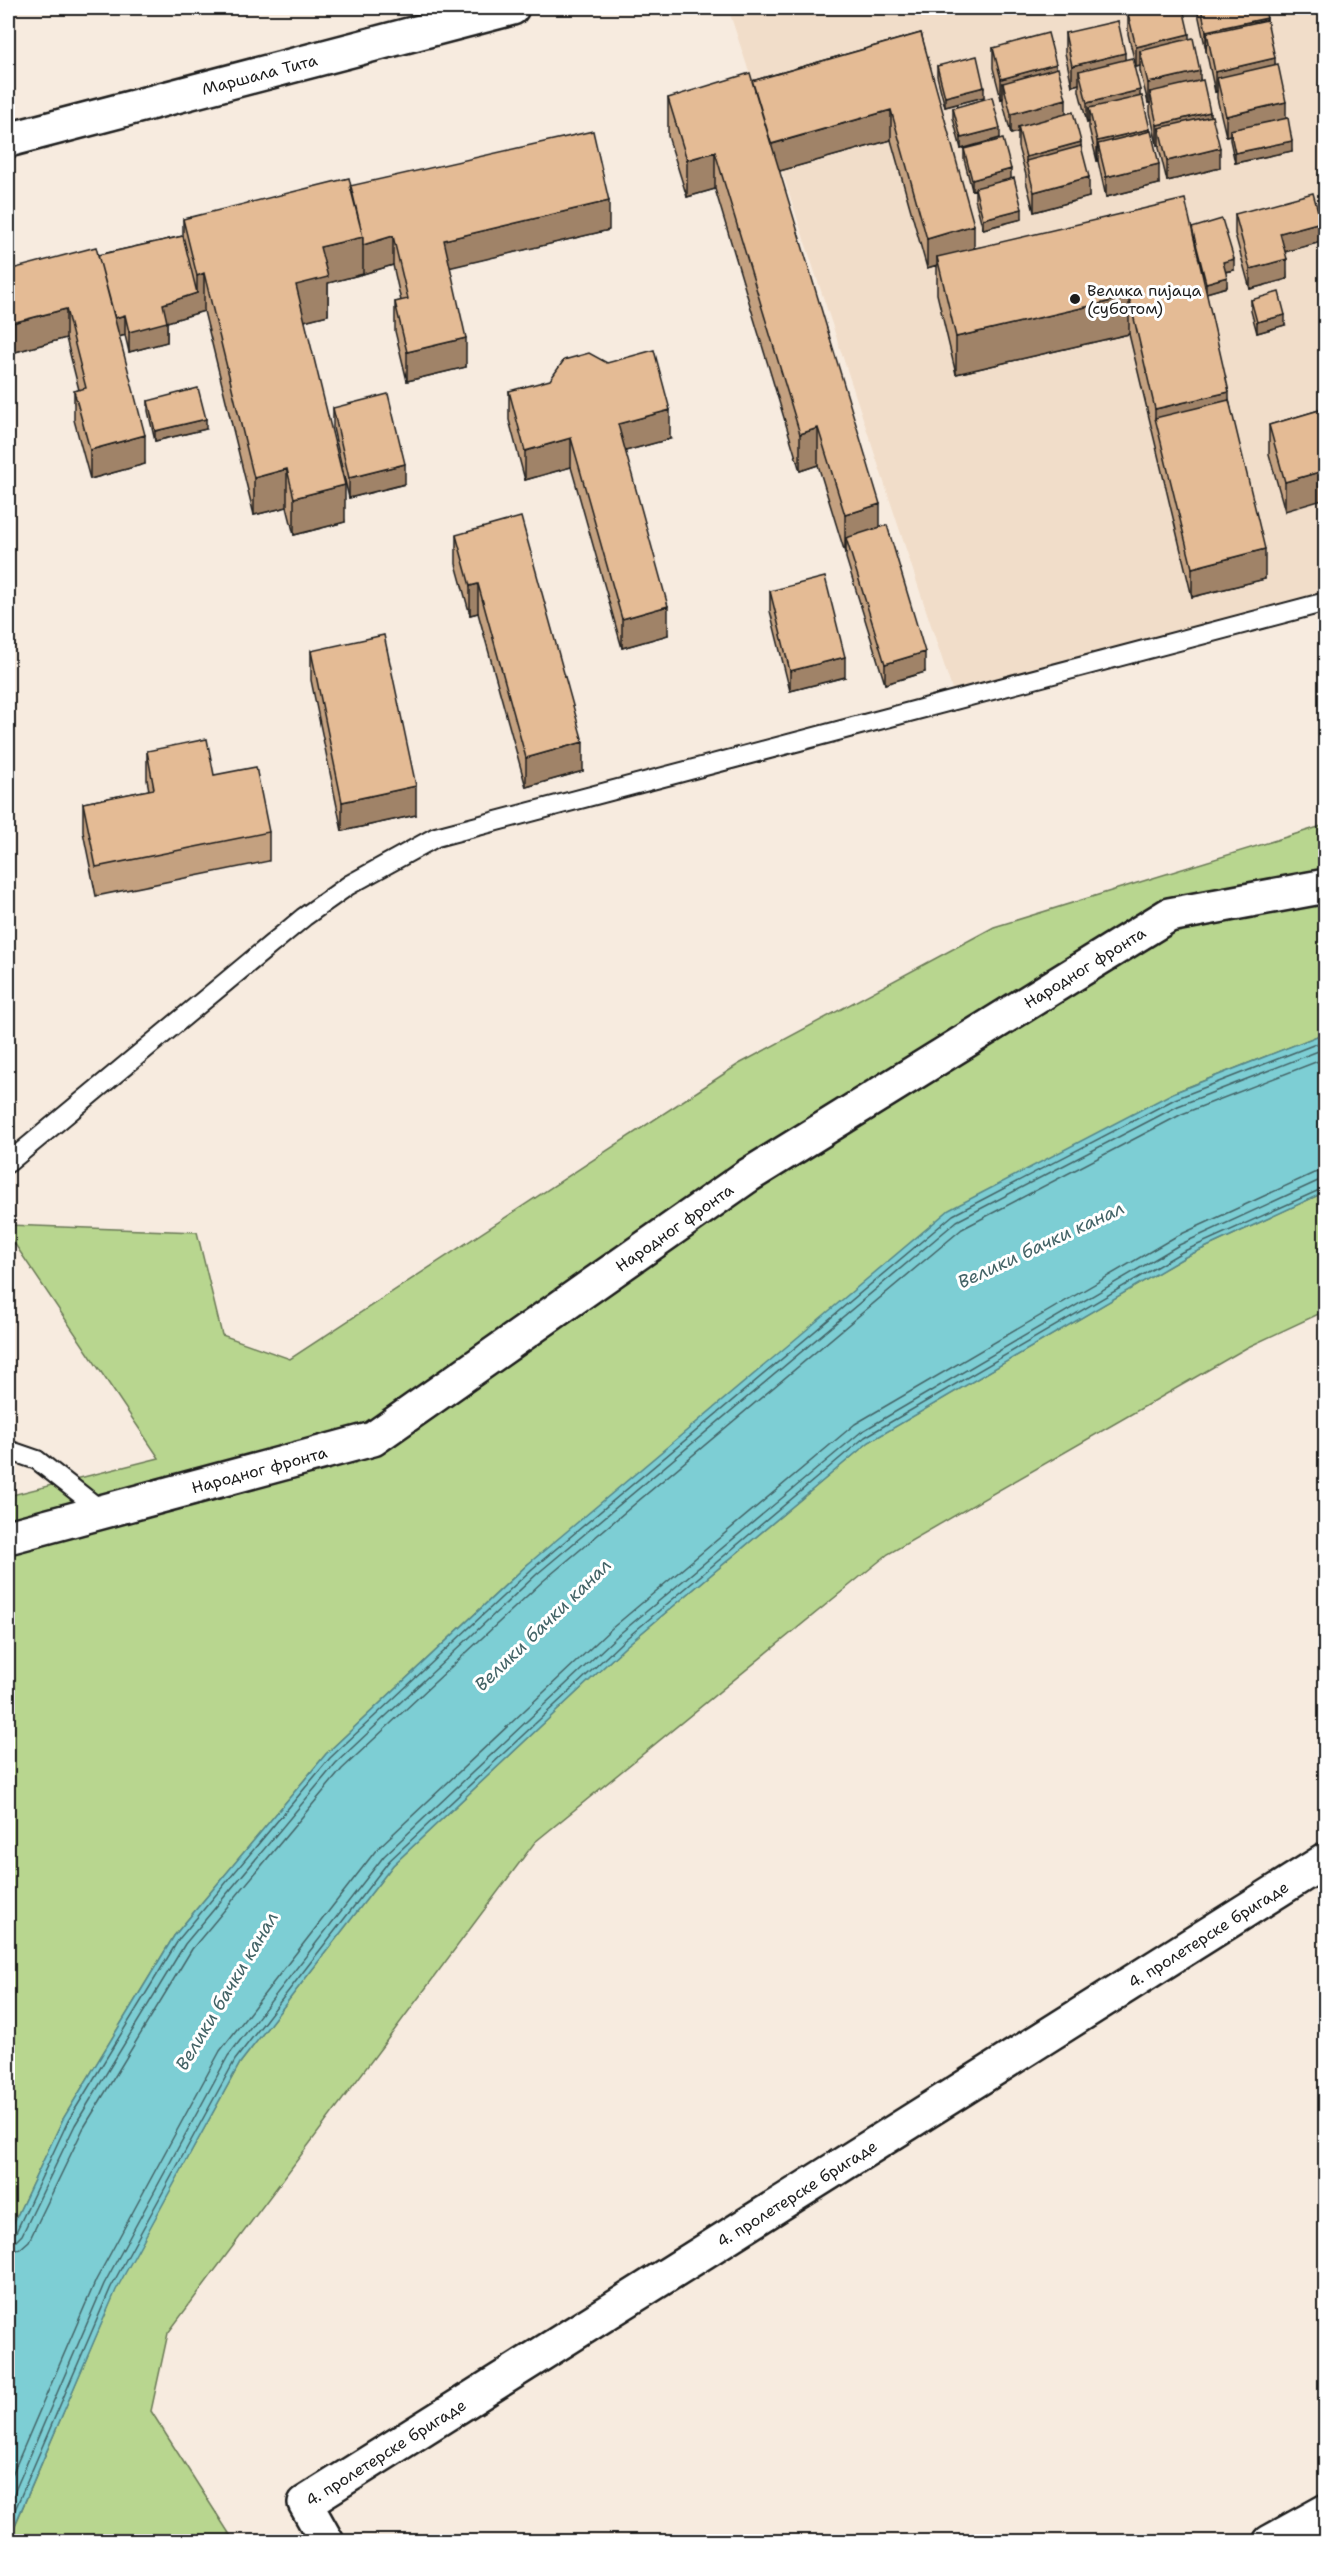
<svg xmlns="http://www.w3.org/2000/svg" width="1333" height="2549" viewBox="0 0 1333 2549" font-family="'Shantell Sans',sans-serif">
<rect width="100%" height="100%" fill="#f7ebdf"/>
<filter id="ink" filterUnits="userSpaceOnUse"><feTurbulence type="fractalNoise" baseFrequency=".0167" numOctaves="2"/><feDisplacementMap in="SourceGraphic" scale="12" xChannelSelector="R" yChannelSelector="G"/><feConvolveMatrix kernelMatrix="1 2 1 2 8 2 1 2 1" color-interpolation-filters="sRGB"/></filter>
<g filter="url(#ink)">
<!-- built -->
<path fill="#f1ddc9" d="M728,8H1325V591L953,692Z"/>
<!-- green -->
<path fill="#b8d68f" stroke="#6a7956" stroke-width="1.5" d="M1325,825V1033L1173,1093L528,1564L326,1754L174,1936L63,2119L8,2235V1496L159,1458L8,1234V1225L197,1232L222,1335L290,1359L739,1064L994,927Z
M1325,1192V1311L1248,1347L888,1554L535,1842L168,2333L151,2411L234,2541L8,2542L116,2289L240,2063L393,1865L626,1646L869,1442L1185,1257Z"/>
<!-- water -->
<path fill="#7dced4" stroke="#56878a" stroke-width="1.5" d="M1325,1033V1192L1185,1257L869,1442L626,1646L393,1865L240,2063L116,2290L8,2541V2235L63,2119L174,1936L326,1754L528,1564L949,1210L1173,1093Z"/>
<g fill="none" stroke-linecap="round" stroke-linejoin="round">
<!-- shore -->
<path stroke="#436366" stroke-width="1.5" d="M8,2235L16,2232L68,2121L179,1939L330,1758L532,1569L953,1215L1175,1099L1326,1040
M8,2243L16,2241L22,2235L75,2125L185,1944L336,1763L537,1574L957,1221L1178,1106L1326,1048
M8,2252L20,2249L29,2241L83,2129L192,1949L342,1769L543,1581L962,1229L1182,1114L1326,1058
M8,2484L96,2280L220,2051L377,1849L611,1629L855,1424L1175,1237L1314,1173L1326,1171
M8,2507L104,2284L228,2056L384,1856L617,1636L861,1432L1179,1245L1318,1181L1326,1180
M8,2526L111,2287L235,2060L389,1861L622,1642L865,1437L1182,1252L1326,1187"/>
<defs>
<path id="lane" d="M8,1163L304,917L349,885L436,837L1326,602
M8,1450L37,1460L102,1511"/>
<g id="street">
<path id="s1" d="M8,1537L373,1439L749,1175L1169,915L1326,886"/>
<path id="s2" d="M327,2542L305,2503L1326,1860"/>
<path d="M1270,2542L1326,2511"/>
</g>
<g id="secondary">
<path id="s3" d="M8,140L512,8"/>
</g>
</defs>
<!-- lane casing -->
<use href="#lane" stroke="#1c1c1c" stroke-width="22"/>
<!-- street casing -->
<use href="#street" stroke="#1c1c1c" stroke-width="38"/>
<!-- secondary casing -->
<use href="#secondary" stroke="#1c1c1c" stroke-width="38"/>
<!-- path -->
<path stroke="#1c1c1c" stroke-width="4" stroke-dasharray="6 4.5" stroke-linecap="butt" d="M274,2542L280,2534"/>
<!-- lane -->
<use href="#lane" stroke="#fff" stroke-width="18"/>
<!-- street -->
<use href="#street" stroke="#fff" stroke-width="33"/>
<!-- secondary -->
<use href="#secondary" stroke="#fff" stroke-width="33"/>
</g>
<!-- wall -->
<path fill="#c4a180" stroke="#1c1c1c" stroke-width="1.5" d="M1198,8H1264L1292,151L1235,163L1230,140V135L1226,136L1217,98V91L1215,92L1198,13Z
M1128,14L1189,39L1210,116L1220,168L1167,181L1159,148V145H1157L1150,112V103H1148L1140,71V66L1136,67L1128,34Z
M921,33L974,248L1192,228L1234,270L1225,272L1227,287L1206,293L1229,400L1265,579L1192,597L1129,334L956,374L937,294V265L927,268L891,140L779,171L880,527L925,672L885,684L846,558V552L845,553L818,465L800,471L715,189L687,197L668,136V98L752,81Z
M1065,33L1125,59L1140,96L1150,131L1159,184L1106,197L1098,161H1097L1089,128V122L1087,123L1079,91V84L1072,86L1065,53Z
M993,48L1056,68L1066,113L1081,146L1089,197L1034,212L1026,181V175L1018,147V132L1011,134L1003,103V98L1001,99L993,68Z
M937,66L984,97L945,107L937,76Z
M953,108L1000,138L961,149L953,118Z
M964,149L1011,179L1022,219L983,229L975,199V189L972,190L964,159Z
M350,186L609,230L450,267L466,367L407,381L395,331V302L401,301L393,265L363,274L328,283V315L304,321L345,522L294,535L287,507L254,515L204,311L167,322V342L129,352L125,335L119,337L145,464L90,479L74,420V391L79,390L66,338L8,354V270L98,255L183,236V219Z
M1235,214L1321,242L1285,252L1287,279L1250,289L1235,234Z
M1251,300L1285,325L1257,333L1251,311Z
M509,391L670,439L625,451L668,635L622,648L571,467L525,480L509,420Z
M148,401L206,429L155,441L148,411Z
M333,408L405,484L349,498L333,428Z
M1326,408L1285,511L1269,454V425Z
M456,535L583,771L526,787L478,613L470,615L456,564Z
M770,591L845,677L790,691L770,611Z
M311,651L416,815L342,831L311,680Z
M147,751L214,775L269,832V861L96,896L83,832V803L149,790L147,780Z"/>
<!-- shaded-wall -->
<path fill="#a08368" stroke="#1c1c1c" stroke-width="1.5" d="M1267,18V38L1207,33L1206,52V31Z
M1189,34V54L1140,51V66L1136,67V47Z
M1125,53V73L1079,71V84L1072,86V66Z
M1275,58V78H1217V91L1215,92V72Z
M1056,64V84L1003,83V98L1001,99V79Z
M1200,71V91L1150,92V103H1148V83Z
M984,87V97L945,107V97Z
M1140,90V110L1089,108V122L1087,123V103Z
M1066,99V119L1018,127V132L1011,134V114Z
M1286,102V122L1230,130V135L1226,136V116Z
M891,110V140L769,174V145Z
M1210,112V132L1159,128V145H1157V125Z
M1000,128V138L961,149V138Z
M1150,129V149L1098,144V161H1097V141Z
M1292,141V151L1235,163V153Z
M1081,142V162L1026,163V157Z
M1220,148V168L1167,181V161Z
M715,152V189L687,197V160Z
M1159,164V184L1106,197V177Z
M1011,169V180L972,190V180Z
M1089,177V197L1034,212V192Z
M609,201V230L444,269V240Z
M1022,209V219L983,229V219Z
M1321,222V242L1280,253V233Z
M974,225V254L937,257V265L927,268V239Z
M393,236V265L363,274V245Z
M363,237V274L328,283V315L296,323V285L320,247Z
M1234,259V270L1223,272V262Z
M1287,259V279L1250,289V269Z
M204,273V311L167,322V342L129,352V332L163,304L197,293V276Z
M1227,277V287L1206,293V283Z
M1129,297V334L956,374V337Z
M66,309V338L8,354V324Z
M125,315V335L112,339V319Z
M1285,315V325L1257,333V322Z
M466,338V367L407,381V352Z
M1229,392V429L1155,418V409Z
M670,410V439L618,453V424Z
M206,419V429L155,441V431Z
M818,428V465L800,471V434Z
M145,435V464L90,479V450Z
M571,438V467L525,480V451Z
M405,464V484L349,498V478Z
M287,469V507L254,515V478Z
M1326,470V499L1285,511V482Z
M345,485V522L294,535V498Z
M880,504V541L846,538V552L845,553V515Z
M1265,549V579L1192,597V568Z
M478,584V613L470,615V586Z
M668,606V635L622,648V619Z
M925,652V672L885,684V664Z
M845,657V677L790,691V671Z
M583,742V771L526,787V758Z
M416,786V815L342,831V802Z"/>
<!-- building -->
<path fill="#e4bb95" stroke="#1c1c1c" stroke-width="1.5" d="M1155,8H1183L1189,34L1136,47L1128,14Z
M1201,8H1264L1267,18L1206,31Z
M1267,20L1275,58L1215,72L1207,33Z
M1118,21L1125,53L1072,66L1065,33Z
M921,33L974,225L927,239L891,110L771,144L752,81Z
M1048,33L1056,64L1001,79L993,48Z
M1193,38L1200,71L1148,83L1140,51Z
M977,56L984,87L945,97L937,66Z
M1132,58L1140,90L1087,103L1079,71Z
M1278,64L1286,102L1226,116L1217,78Z
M1058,68L1066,99L1011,114L1003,83Z
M750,73L880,504L845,515L818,428L800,434L715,152L687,160L668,98Z
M1203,80L1210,112L1157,125L1150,92Z
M1142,96L1150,129L1097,141L1089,108Z
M992,97L1000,128L961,138L953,108Z
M1073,112L1081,142L1026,157L1018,127Z
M1212,116L1220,148L1167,161L1159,128Z
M1288,118L1292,141L1235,153L1230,130Z
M593,131L609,201L444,240L466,338L407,352L395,302L408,299L393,236L363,245V237L350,186Z
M1151,131L1159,164L1106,177L1098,144Z
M1003,139L1011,169L972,180L964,149Z
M1081,146L1089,177L1034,192L1026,161Z
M349,178L363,237L320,247L328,277L296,285L345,485L294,498L287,469L254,478L204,273L197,276L183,219Z
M1014,178L1022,209L983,219L975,188Z
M1313,193L1321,222L1280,233L1287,259L1250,269L1235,214Z
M1185,199L1229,392L1155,409L1129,297L956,337L937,257Z
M1222,219L1234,259L1223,262L1227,277L1206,283L1192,228Z
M183,236L197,293L163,304L167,322L129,332L125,315L115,318L98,255Z
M96,247L145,435L90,450L74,391L86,388L66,309L8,324V270Z
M1279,292L1285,315L1257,322L1251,300Z
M654,350L670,410L618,424L668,606L622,619L571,438L525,451L509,391L550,380L564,360L589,353L607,363Z
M198,388L206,419L155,431L148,401Z
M388,394L405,464L349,478L333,408Z
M1229,400L1265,549L1192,568L1155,418Z
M1326,408V470L1285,482L1269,425Z
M521,517L583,742L526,758L478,584L470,586L456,535Z
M887,525L925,652L885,664L846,538Z
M825,577L845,657L790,671L770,591Z
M384,635L416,786L342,802L311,651Z
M207,739L214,775L256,767L269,832L96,867L83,803L154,789L147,751Z"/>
</g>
<!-- markers -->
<circle fill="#1c1c1c" stroke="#fff" stroke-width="2" cx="1075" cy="299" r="6"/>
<g text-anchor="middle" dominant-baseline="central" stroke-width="6" stroke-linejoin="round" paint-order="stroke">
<!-- street labels -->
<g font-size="16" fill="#1c1c1c" stroke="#fff">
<text stroke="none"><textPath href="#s3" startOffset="260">Маршала Тита</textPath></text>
<text stroke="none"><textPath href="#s1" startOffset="1232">Народног фронта</textPath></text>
<text stroke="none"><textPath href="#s1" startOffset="746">Народног фронта</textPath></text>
<text stroke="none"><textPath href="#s1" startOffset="260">Народног фронта</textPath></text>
<text stroke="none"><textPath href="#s2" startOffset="1112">4. пролетерске бригаде</textPath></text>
<text stroke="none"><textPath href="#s2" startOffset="626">4. пролетерске бригаде</textPath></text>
<text stroke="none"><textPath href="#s2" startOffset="140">4. пролетерске бригаде</textPath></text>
</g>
<!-- poi labels -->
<g font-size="16" fill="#1c1c1c" stroke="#fff" text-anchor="start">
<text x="1087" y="290">Велика пијаца<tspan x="1087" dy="18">(суботом)</tspan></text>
</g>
<!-- water labels -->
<g font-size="18" font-style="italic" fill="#436366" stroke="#fff">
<text transform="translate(1041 1245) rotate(-25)">Велики бачки канал</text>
<text transform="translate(543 1625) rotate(-44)">Велики бачки канал</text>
<text transform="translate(227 1991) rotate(-59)">Велики бачки канал</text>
</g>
</g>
<!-- margin -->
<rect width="1333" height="2549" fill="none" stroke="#fff" stroke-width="30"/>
<rect x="15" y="15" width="1303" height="2519" fill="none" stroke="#1c1c1c" stroke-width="2" filter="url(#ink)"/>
</svg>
